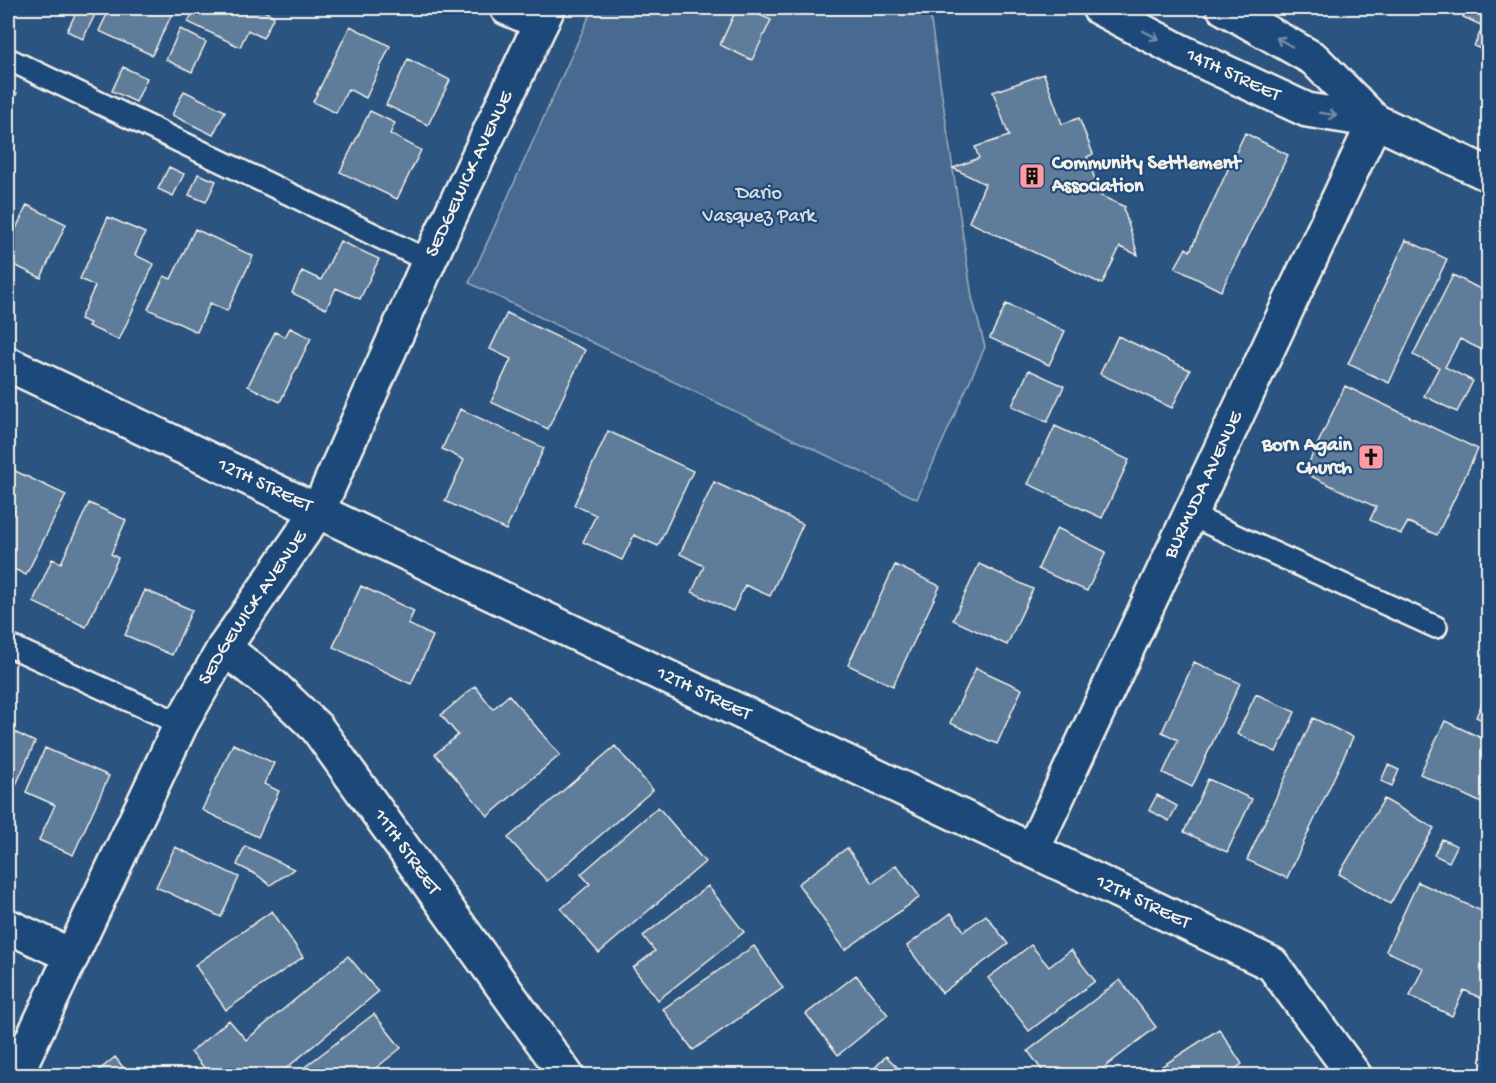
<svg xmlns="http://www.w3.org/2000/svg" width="1496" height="1083" viewBox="0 0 1496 1083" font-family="'Gochi Hand',sans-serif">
<rect width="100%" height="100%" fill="#2c5481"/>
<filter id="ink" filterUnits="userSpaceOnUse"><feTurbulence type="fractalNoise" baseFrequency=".0167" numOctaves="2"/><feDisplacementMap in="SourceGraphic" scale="12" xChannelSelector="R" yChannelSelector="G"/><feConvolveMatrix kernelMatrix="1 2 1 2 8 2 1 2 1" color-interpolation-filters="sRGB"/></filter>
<g filter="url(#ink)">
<!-- green -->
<path fill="#496b90" stroke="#9eaebc" stroke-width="1.5" d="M593,8H929L972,297L985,347L917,499L469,283Z"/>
<!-- building -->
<path fill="#5e7b9a" stroke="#f4f1e8" stroke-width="1.5" d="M83,8H98L83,39L67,31L76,13L79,14Z
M110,8H175L152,55L99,31Z
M195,8H259L274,16L263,38L248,30L240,47L188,22Z
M737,8H744L771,20L752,60L720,45Z
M1468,8H1488V52L1474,46L1483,26L1463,17Z
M350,26L390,46L366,98L348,89L336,113L313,102Z
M180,29L206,42L192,72L166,60Z
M408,59L450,80L428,125L386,105Z
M123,67L147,78L136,102L112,91Z
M1044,74L1062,124L1079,118L1093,154L1087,157L1101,196L1125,207L1124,210L1138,255L1120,247L1102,284L969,222L985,184L953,168L979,158L975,147L1009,136L993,92Z
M8,88L17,93L8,112Z
M184,91L225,111L213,135L172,115Z
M370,111L395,123L390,134L421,150L397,199L340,172Z
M1245,133L1288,155L1221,291L1175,268L1186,248L1190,251Z
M169,167L184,174L173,196L158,189Z
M198,174L216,181L206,202L189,195Z
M27,205L66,224L41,278L8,262V246Z
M108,217L145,233L135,255L154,264L119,340L88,326L90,323L80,319L95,286L80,279Z
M195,229L253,256L227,311L210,303L197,332L148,309L164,276L171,279Z
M1406,240L1447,259L1389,383L1348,364Z
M340,241L379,259L360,299L336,288L326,309L292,293L302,271L321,280Z
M1453,275L1488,293V353L1460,339L1445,367L1473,381L1457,412L1424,396L1439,367L1413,355Z
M1006,304L1065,331L1049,365L990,338Z
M507,313L585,350L548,429L491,402L511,359L490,349Z
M290,328L311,338L280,402L248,386L275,332L285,337Z
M1118,336L1190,370L1172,408L1100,374Z
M1029,370L1064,386L1047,422L1012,406Z
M1345,386L1478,449L1437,535L1408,522L1401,534L1370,520L1376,507L1304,473Z
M460,409L544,448L506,530L445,501L464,460L442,449Z
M1055,426L1129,460L1102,518L1028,484Z
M608,431L693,471L658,546L634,535L622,560L583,542L596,515L574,505Z
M13,470L66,495L26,575L8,566V482Z
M714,482L803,524L770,596L745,585L733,611L692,592L704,566L680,554Z
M89,503L126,520L111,554L118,558L86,627L33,602L52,559L61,563Z
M1057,528L1106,552L1087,591L1038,569Z
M979,564L1033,589L1007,645L953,620Z
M895,565L940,586L893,686L848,665Z
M361,586L414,611L408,624L433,636L411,684L333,647Z
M145,590L192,610L172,655L125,635Z
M1194,662L1240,683L1192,787L1163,773L1178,740L1162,732Z
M976,668L1022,689L997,744L950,723Z
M475,686L493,709L509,695L560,755L488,816L435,754L458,735L441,715Z
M1488,690V723L1476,717Z
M1256,694L1295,712L1276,752L1237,734Z
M1313,718L1353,737L1287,878L1247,860Z
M1445,721L1488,741V806L1420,774Z
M8,729L35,742L15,787L8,784Z
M233,744L274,763L264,784L279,791L258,837L202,810Z
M615,746L653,790L547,881L508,838Z
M45,748L109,776L73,855L39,840L55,805L26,792Z
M1388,765L1399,770L1392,786L1381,781Z
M1208,779L1252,799L1227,852L1184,832Z
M1157,795L1177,806L1169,821L1149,810Z
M1384,799L1434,828L1390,904L1339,874Z
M658,807L705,862L599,953L561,909L590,884L581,874Z
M1442,839L1457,846L1449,862L1434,855Z
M245,846L294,869L270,885L257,875L237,865Z
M175,847L239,877L221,917L156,887Z
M847,848L873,883L896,865L920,897L845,950L798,884Z
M1418,882L1488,914V997L1487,1001L1464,990L1452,1016L1410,996L1423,968L1386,951Z
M708,886L744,932L658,1000L633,968L655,951L643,936Z
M272,911L303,957L226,1010L195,965Z
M951,913L964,931L986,915L1008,944L942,993L907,946Z
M1031,945L1049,967L1071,950L1095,981L1029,1031L988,978Z
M754,946L783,988L693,1050L663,1009Z
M348,956L378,992L277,1076H211L191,1052L229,1020L246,1040Z
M856,975L888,1015L838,1055L806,1014Z
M1120,980L1156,1027L1093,1076H1046L1028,1051Z
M374,1014L401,1048L366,1076H293Z
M1219,1029L1242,1064L1225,1076H1147Z
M886,1056L903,1073L900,1076H867Z
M115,1057L130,1076H92Z"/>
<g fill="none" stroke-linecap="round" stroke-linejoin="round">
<defs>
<path id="service" d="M8,59L429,261
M1190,515L1436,627
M8,645L181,724"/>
<g id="minor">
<path d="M507,8L541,23"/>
<path id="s1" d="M8,364L1272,964L1355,1076"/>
<path id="s2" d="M224,648L273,686L317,728L567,1076"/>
<path id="s3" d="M1033,849L1375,121"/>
<path d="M8,926L72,956"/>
<path id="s4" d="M15,1076L181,724L224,648L318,511L429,261L548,8"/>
</g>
<g id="primary">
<path id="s5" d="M1099,8L1180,51L1307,110L1375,121L1488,174"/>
<path d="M1224,8L1314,59L1375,121"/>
</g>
</defs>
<!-- service casing -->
<use href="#service" stroke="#f4f1e8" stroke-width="26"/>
<!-- minor casing -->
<use href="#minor" stroke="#f4f1e8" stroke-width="38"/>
<!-- primary casing -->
<use href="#primary" stroke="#f4f1e8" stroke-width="38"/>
<!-- service -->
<use href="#service" stroke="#1f4a7a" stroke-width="21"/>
<!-- minor -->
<use href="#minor" stroke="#1f4a7a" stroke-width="33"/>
<!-- primary -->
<use href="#primary" stroke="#1f4a7a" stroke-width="33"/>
</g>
<!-- one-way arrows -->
<defs><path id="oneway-shaft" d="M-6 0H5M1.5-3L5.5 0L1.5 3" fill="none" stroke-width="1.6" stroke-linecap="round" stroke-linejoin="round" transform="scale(1.5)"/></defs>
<g stroke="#748da6">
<use href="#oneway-shaft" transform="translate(1151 35) rotate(28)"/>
<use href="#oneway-shaft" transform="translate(1284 42) rotate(-150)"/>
<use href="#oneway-shaft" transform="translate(1328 114) rotate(9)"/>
</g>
</g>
<!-- icons -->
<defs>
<symbol id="building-square" viewBox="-11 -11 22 22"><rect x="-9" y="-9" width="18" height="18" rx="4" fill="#ff9aa2" stroke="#1f4a7a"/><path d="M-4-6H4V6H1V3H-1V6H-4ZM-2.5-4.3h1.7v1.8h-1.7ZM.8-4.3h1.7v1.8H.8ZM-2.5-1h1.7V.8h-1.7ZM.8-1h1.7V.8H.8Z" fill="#111"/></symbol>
<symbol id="church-square" viewBox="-11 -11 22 22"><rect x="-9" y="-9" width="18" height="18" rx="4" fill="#ff9aa2" stroke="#1f4a7a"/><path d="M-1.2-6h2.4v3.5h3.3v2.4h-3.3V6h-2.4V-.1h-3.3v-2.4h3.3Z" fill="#111"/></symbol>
</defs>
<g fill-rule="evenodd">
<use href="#building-square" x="1017" y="161" width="30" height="30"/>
<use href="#church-square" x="1356" y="442" width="30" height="30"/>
</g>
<g text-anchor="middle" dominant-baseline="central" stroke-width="4.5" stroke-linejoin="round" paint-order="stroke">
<!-- street labels -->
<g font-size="20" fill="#f4f1e8" stroke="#1f4a7a">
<text stroke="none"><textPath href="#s5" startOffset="150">14TH STREET</textPath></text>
<text stroke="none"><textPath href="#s4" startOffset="1012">SEDGEWICK AVENUE</textPath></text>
<text stroke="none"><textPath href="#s1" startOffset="284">12TH STREET</textPath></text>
<text stroke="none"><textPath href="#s3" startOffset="402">BURMUDA AVENUE</textPath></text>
<text stroke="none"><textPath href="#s4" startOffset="526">SEDGEWICK AVENUE</textPath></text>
<text stroke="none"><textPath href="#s1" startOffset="770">12TH STREET</textPath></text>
<text stroke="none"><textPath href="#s2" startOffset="276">11TH STREET</textPath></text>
<text stroke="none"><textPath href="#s1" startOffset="1256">12TH STREET</textPath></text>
</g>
<!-- poi labels -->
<g font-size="20" font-weight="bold" fill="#f4f1e8" stroke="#1f4a7a" text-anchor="start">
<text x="1052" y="164">Community Settlement<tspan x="1052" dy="23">Association</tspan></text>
<text x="1352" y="446" text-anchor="end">Born Again<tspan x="1352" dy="23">Church</tspan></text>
</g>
<!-- park labels -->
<g font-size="20" fill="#dadddb" stroke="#1f4a7a">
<text x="759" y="194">Dario<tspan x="759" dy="23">Vasquez Park</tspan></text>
</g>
</g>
<!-- margin -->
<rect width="1496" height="1083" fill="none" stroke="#1f4a7a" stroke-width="30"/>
<rect x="15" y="15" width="1466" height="1053" fill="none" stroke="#f4f1e8" stroke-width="2" filter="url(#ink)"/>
</svg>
